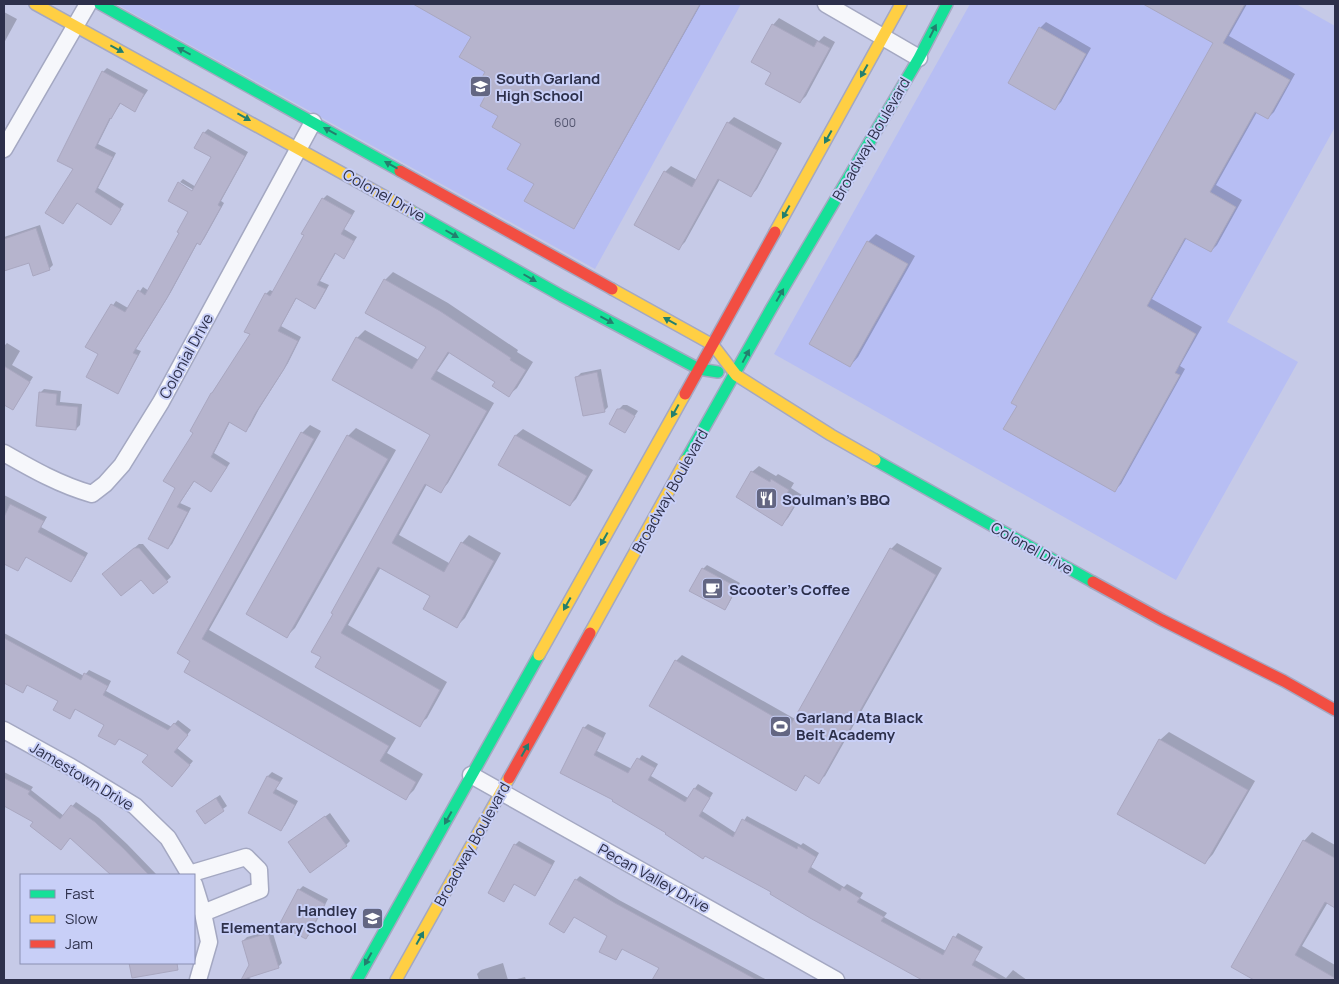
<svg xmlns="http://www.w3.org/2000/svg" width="1339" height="984" viewBox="0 0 1339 984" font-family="Manrope,sans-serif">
<rect width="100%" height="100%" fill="#c6cae7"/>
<!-- built -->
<path fill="#b7bef3" d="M116,4H741L595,269Z
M970,4H1296L1335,26V127L1227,322L1298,362L1176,580L774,354Z"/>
<!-- shadow -->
<path fill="#0003" d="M415,4H701L577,224L573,228L536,183L522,143L500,116L493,85L472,36Z
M1146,4H1247L1229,36L1295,74L1274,112L1268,118L1257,112L1216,185L1242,200L1217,245L1211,251L1187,237L1152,299L1202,327L1180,366L1185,369L1121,484L1114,491L1005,429L1214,43Z
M4,12L17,19L4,43Z
M779,18L819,41L824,36L835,42L806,96L800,102L773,73V25Z
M1046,22L1091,48L1061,102L1055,108L1040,28Z
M107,68L148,90L135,110L121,103L111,118L98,144L116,153L98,188L124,204L111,223L78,202L63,223L75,168L103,72Z
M734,117L782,143L757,189L751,196L720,179L685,242L679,248L665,172L671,166L697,180L728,123Z
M208,129L248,152L221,201L224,203L204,239L200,243L198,242L171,292L136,349L141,351L121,388L117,392L100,354L94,332L116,301L128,308L143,287L149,291L181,232L199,193L180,182L183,179L196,187L213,157L204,133Z
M327,195L355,211L344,229L357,237L344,257L336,253L320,281L329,285L319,303L315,307L297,297L281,326L301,337L288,363L259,409L250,426L246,430L230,422L214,453L230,463L211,491L195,480L180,503L191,508L172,544L168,548L177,488L195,432L212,393L251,334L266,294L270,290L274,292L306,235L323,199Z
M40,225L53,265L49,269L30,261L4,269V237Z
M876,234L915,256L858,357L850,366L868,242Z
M393,272L448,303L518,350L517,352L533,362L517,388L509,395L496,382L450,352L437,371L494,403L448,483L441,491L427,484L399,535L449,563L462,543L469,535L501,553L465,618L457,626L432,595L381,567L348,625L447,682L427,718L419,725L317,666L432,434L334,379L357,338L365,330L419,360L428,346L385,280Z
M7,343L20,351L12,365L33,377L13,409L4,404V346Z
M601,369L608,407L604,411L577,377L581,373Z
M44,389L61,391L60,402L82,404L80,425L76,429L40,393Z
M623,405H627L638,411L625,431L618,410Z
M310,425L321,431L209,630L396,738L387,753L423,774L414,790L406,798L179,653L302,433Z
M356,428L396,450L295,628L287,636L348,436Z
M523,429L593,470L576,499L570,505L500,465L516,435Z
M759,466L776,476L778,474L794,483L791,488L802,495L788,518L782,524L752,472Z
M4,495L47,517L41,527L88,553L75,576L71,580L27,556L18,569L4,562Z
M897,543L942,568L825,776L818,782L806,775L796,789L676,661L682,655L795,719L891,549Z
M139,544H143L171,577L153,593L141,578L108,570Z
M707,565L740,583L728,605L725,609L703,569Z
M4,633L84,676L89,670L111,681L106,691L172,727L178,720L191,730L177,748L193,761L176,781L150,755L120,738L115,744L106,724L76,709L70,717L59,701L28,684L23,692L12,676L4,672Z
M588,724L606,733L597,751L632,769L642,755L658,764L651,776L688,798L698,784L713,793L702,811L736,833L747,816L801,845L803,843L819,853L811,867L844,887L847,884L863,893L860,898L887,913L884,917L946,951L958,933L983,947L975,960L1006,978L1013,970L1027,980H930L668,832L614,799L562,773L584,728Z
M1169,732L1255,781L1213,854L1205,863L1160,740Z
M4,772L33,787L31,790L64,816L76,802L99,818L127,844L156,874L113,875L71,837L35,821L4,805Z
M272,772L283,778L276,789L298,801L285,825L281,829L249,812L268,776Z
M220,795L227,806L205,822L202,807Z
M330,813L350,841L346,845L294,839Z
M1312,832L1335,845V907L1328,902L1302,946L1335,965V980H1256L1232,967L1304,841Z
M519,841L555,861L539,890L535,894L515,883L504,900L515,845Z
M580,876L619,900L767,980H653L660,967L623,948L616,959L609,936L574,916L564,931L576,880Z
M303,886L328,899L310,934L306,938L299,890Z
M272,930L282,963L278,967L247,977L253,980H242L251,965L243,941L247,937Z
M503,963L508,980H479L477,974L481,970Z
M525,977L526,980H513Z"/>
<!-- building -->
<path fill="#b6b4cd" stroke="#a9a7c0" d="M413,4H700L574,229L524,201L534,184L507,169L521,144L492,127L498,116L480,106L491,85L481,79L485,72L459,57L471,37Z
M1143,4H1245L1223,43L1290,80L1268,119L1255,112L1210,192L1236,207L1211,252L1185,238L1147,306L1196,334L1175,373L1180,375L1115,492L1003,429L1017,406L1011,403L1213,43Z
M772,24L814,47L817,41L830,48L800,103L765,84L771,73L751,62Z
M1039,27L1086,54L1055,110L1008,83Z
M102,71L144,94L135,112L120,103L111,119L110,118L95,148L113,157L95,192L121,209L111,225L77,203L63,224L45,213L73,169L57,161Z
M727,122L777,150L751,197L718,179L679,250L634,225L664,171L692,187Z
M203,132L245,156L218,205L221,207L200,245L197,243L167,298L133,353L138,355L118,394L86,377L98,354L85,347L111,304L125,312L138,290L145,295L179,233L177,232L188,212L168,201L178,182L192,191L211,157L194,148Z
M322,198L352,215L341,234L354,241L344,259L335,253L317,285L326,289L315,309L296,298L278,331L298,341L284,369L255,414L246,432L229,422L211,457L227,467L211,492L194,481L177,507L188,512L168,549L148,539L175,488L163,481L193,433L190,431L211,393H212L250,334L244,332L265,293L270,296L304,235L301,234Z
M36,228L50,270L33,276L29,263L4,271V239Z
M867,241L908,264L850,367L809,344Z
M384,279L440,311L511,358L510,360L526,370L509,397L492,386L495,382L448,352L431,379L487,411L441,493L425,484L392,543L444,572L461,542L494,561L457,628L423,609L430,596L378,567L341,633L440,690L420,727L315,667L321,657L311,652L333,614L331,613L430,435L332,380L356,337L412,369L426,347L365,313Z
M4,366L30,382L13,410L4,405Z
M597,372L605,412L583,416L575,377Z
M39,392L57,394L56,405L78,407L76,430L36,426Z
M617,409H623L635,416L625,433L609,424Z
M301,432L314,439L202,639L389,746L380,761L416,782L406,800L184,672L190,661L177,653Z
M347,435L388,459L287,638L246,614Z
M515,435L587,476L570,506L498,465Z
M751,471L770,482L771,479L789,490L786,495L797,501L782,526L736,497Z
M10,504L44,521L38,532L85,557L71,582L26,557L18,571L4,564V517Z
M134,548H139L168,582L153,594L141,580L121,596L102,574Z
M890,548L936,575L819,784L805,775L796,791L649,706L675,660L790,726Z
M702,568L737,587L725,610L689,591Z
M4,638L81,680L84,673L108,686L103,695L168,730L174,723L188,735L174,752L190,765L172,787L142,762L148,755L119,739L115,745L98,736L104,725L75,709L70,719L53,710L58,701L27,685L23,693L4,683Z
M583,727L603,738L594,755L628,773L637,758L655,768L648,780L685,802L694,788L710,798L699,816L733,837L742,819L797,849L798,846L816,857L808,872L840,891L842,887L860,898L857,902L884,917L881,921L943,955L953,936L980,951L972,965L1000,980H922L810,918L770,894L771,892L705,856L703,859L665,834L666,833L612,801L613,800L560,773Z
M1159,739L1248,790L1205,864L1117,814Z
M267,776L280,782L273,793L295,805L281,831L248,813Z
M4,778L30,791L28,794L60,819L71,805L95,822L123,848L149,875H111L70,838L61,850L30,826L33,822L4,806Z
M216,798L224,811L205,824L196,811Z
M325,816L347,846L310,873L288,842Z
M1303,840L1335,858V908L1325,902L1295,955L1335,978V980H1254L1231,967Z
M514,844L552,865L535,896L514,884L504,902L488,893Z
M575,879L615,903L757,980H652L659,968L622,949L616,960L599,952L607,936L574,917L564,933L549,924Z
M298,889L325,904L306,939L279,925Z
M268,933L279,968L241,980L249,965L242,941Z
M129,963H177L178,970L132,978Z"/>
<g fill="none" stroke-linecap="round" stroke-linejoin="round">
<defs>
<path id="street" d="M826,4L919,58
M4,149L88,4
M4,453C32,469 60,485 92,494L105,484L122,465L161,402L313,122
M4,730L71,767L135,806L168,838L190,875
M471,775L836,980
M189,874L246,857L259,870L260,890L203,913
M194,884L203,913L209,942L198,980"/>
<path id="fast" d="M100,4L400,171
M411,211L562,296L699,369L718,372
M686,460L771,309L919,58L947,4
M875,460L1093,582
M357,980L539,655"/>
<path id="slow" d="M35,4L411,211
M775,232L901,4
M612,289L713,345L736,375L831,435L875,460
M590,633L686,460
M539,655L685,394
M396,980L509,778"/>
<path id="jam" d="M400,171L612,289
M685,394L775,232
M1093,582L1162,620L1284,681L1335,710
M509,778L590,633"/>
</defs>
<!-- street casing -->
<use href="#street" stroke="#a4a8c2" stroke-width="19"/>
<!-- fast casing -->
<use href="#fast" stroke="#a4a8c2" stroke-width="14"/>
<!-- slow casing -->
<use href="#slow" stroke="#a4a8c2" stroke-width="14"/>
<!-- jam casing -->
<use href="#jam" stroke="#a4a8c2" stroke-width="14"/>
<!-- street -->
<use href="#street" stroke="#f6f7fb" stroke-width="16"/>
<!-- fast -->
<use href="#fast" stroke="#16e098" stroke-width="11"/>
<!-- slow -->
<use href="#slow" stroke="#ffcf43" stroke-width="11"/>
<!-- jam -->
<use href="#jam" stroke="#f24e42" stroke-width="11"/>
</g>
<!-- one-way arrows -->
<defs><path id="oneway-solid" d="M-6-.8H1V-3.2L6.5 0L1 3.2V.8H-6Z" transform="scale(1.25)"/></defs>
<g fill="#237f6e">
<use href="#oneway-solid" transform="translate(933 31) rotate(-63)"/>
<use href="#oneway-solid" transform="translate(117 49) rotate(28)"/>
<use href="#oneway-solid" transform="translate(184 51) rotate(-152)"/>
<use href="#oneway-solid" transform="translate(864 71) rotate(119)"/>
<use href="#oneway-solid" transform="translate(244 117) rotate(29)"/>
<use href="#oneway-solid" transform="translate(330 131) rotate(-151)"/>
<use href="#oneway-solid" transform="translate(828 137) rotate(119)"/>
<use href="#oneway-solid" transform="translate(391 165) rotate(-151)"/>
<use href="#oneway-solid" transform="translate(786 212) rotate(119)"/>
<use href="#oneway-solid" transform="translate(452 234) rotate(30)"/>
<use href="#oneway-solid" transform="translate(530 278) rotate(30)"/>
<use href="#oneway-solid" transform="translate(780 295) rotate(-60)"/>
<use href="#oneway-solid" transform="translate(607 320) rotate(28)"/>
<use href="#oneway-solid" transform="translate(670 321) rotate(-151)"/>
<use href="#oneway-solid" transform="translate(746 356) rotate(-62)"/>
<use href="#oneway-solid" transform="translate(675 411) rotate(119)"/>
<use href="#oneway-solid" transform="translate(604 539) rotate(119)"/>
<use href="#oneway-solid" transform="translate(567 604) rotate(119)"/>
<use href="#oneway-solid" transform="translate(525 750) rotate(-61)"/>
<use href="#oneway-solid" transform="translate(448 818) rotate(119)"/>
<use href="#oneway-solid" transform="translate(420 938) rotate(-61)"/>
<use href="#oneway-solid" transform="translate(368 959) rotate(119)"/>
</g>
<!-- icons -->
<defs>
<symbol id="school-square" viewBox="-11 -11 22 22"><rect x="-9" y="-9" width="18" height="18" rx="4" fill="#636682" stroke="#c8cff7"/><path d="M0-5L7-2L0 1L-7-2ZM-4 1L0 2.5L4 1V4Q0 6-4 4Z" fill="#fff"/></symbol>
<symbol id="restaurant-square" viewBox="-11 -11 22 22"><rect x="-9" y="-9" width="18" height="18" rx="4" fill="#636682" stroke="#c8cff7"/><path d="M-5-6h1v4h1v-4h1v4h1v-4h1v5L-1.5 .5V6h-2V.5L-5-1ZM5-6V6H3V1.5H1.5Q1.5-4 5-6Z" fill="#fff"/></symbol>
<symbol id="cafe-square" viewBox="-11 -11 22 22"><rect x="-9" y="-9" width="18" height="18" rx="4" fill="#636682" stroke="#c8cff7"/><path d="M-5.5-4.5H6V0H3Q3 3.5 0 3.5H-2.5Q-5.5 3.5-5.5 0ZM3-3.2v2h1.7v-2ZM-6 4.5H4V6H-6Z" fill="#fff"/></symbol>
<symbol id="stadium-square" viewBox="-11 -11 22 22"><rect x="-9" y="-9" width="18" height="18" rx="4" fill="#636682" stroke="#c8cff7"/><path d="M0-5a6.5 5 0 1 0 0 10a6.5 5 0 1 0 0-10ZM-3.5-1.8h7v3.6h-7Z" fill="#fff"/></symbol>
</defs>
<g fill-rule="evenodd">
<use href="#school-square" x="468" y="74" width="25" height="25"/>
<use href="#restaurant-square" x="754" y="486" width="25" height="25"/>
<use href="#cafe-square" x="700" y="576" width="25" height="25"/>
<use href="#stadium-square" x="768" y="714" width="25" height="25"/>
<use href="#school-square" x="360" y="906" width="25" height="25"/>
</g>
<g text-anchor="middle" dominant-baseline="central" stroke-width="4" stroke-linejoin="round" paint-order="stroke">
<!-- number labels -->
<g font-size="12" fill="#50526c">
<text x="565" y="122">600</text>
</g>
<!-- poi labels -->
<g font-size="15" font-weight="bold" fill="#2d304b" stroke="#c8cff7" text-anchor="start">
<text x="496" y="78">South Garland<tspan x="496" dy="17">High School</tspan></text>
<text x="782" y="499">Soulman's BBQ</text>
<text x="729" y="589">Scooter's Coffee</text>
<text x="796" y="717">Garland Ata Black<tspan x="796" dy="17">Belt Academy</tspan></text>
<text x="357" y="910" text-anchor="end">Handley<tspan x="357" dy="17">Elementary School</tspan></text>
</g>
<!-- street labels -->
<g font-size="15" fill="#2d304b" stroke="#c8cff7">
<text transform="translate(871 139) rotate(-60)">Broadway Boulevard</text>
<text transform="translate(384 195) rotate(29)">Colonel Drive</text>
<text transform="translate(186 356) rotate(-61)">Colonial Drive</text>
<text transform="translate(670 491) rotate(-61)">Broadway Boulevard</text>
<text transform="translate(1032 548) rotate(29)">Colonel Drive</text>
<text transform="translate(82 776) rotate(31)">Jamestown Drive</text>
<text transform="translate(472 844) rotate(-61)">Broadway Boulevard</text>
<text transform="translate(654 878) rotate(29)">Pecan Valley Drive</text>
</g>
</g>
<!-- border -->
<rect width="1339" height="984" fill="none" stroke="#2d304b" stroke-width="10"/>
<!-- legend -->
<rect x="20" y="874" width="175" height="90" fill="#c8cff7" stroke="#8a8fb2"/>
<rect x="30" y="890" width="25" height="8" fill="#16e098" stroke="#8a8fb2"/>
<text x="65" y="899" font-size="15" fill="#2d304b">Fast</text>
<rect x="30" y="915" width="25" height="8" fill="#ffcf43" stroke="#8a8fb2"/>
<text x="65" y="924" font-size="15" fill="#2d304b">Slow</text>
<rect x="30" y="940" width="25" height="8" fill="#f24e42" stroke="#8a8fb2"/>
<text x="65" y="949" font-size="15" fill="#2d304b">Jam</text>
</svg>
